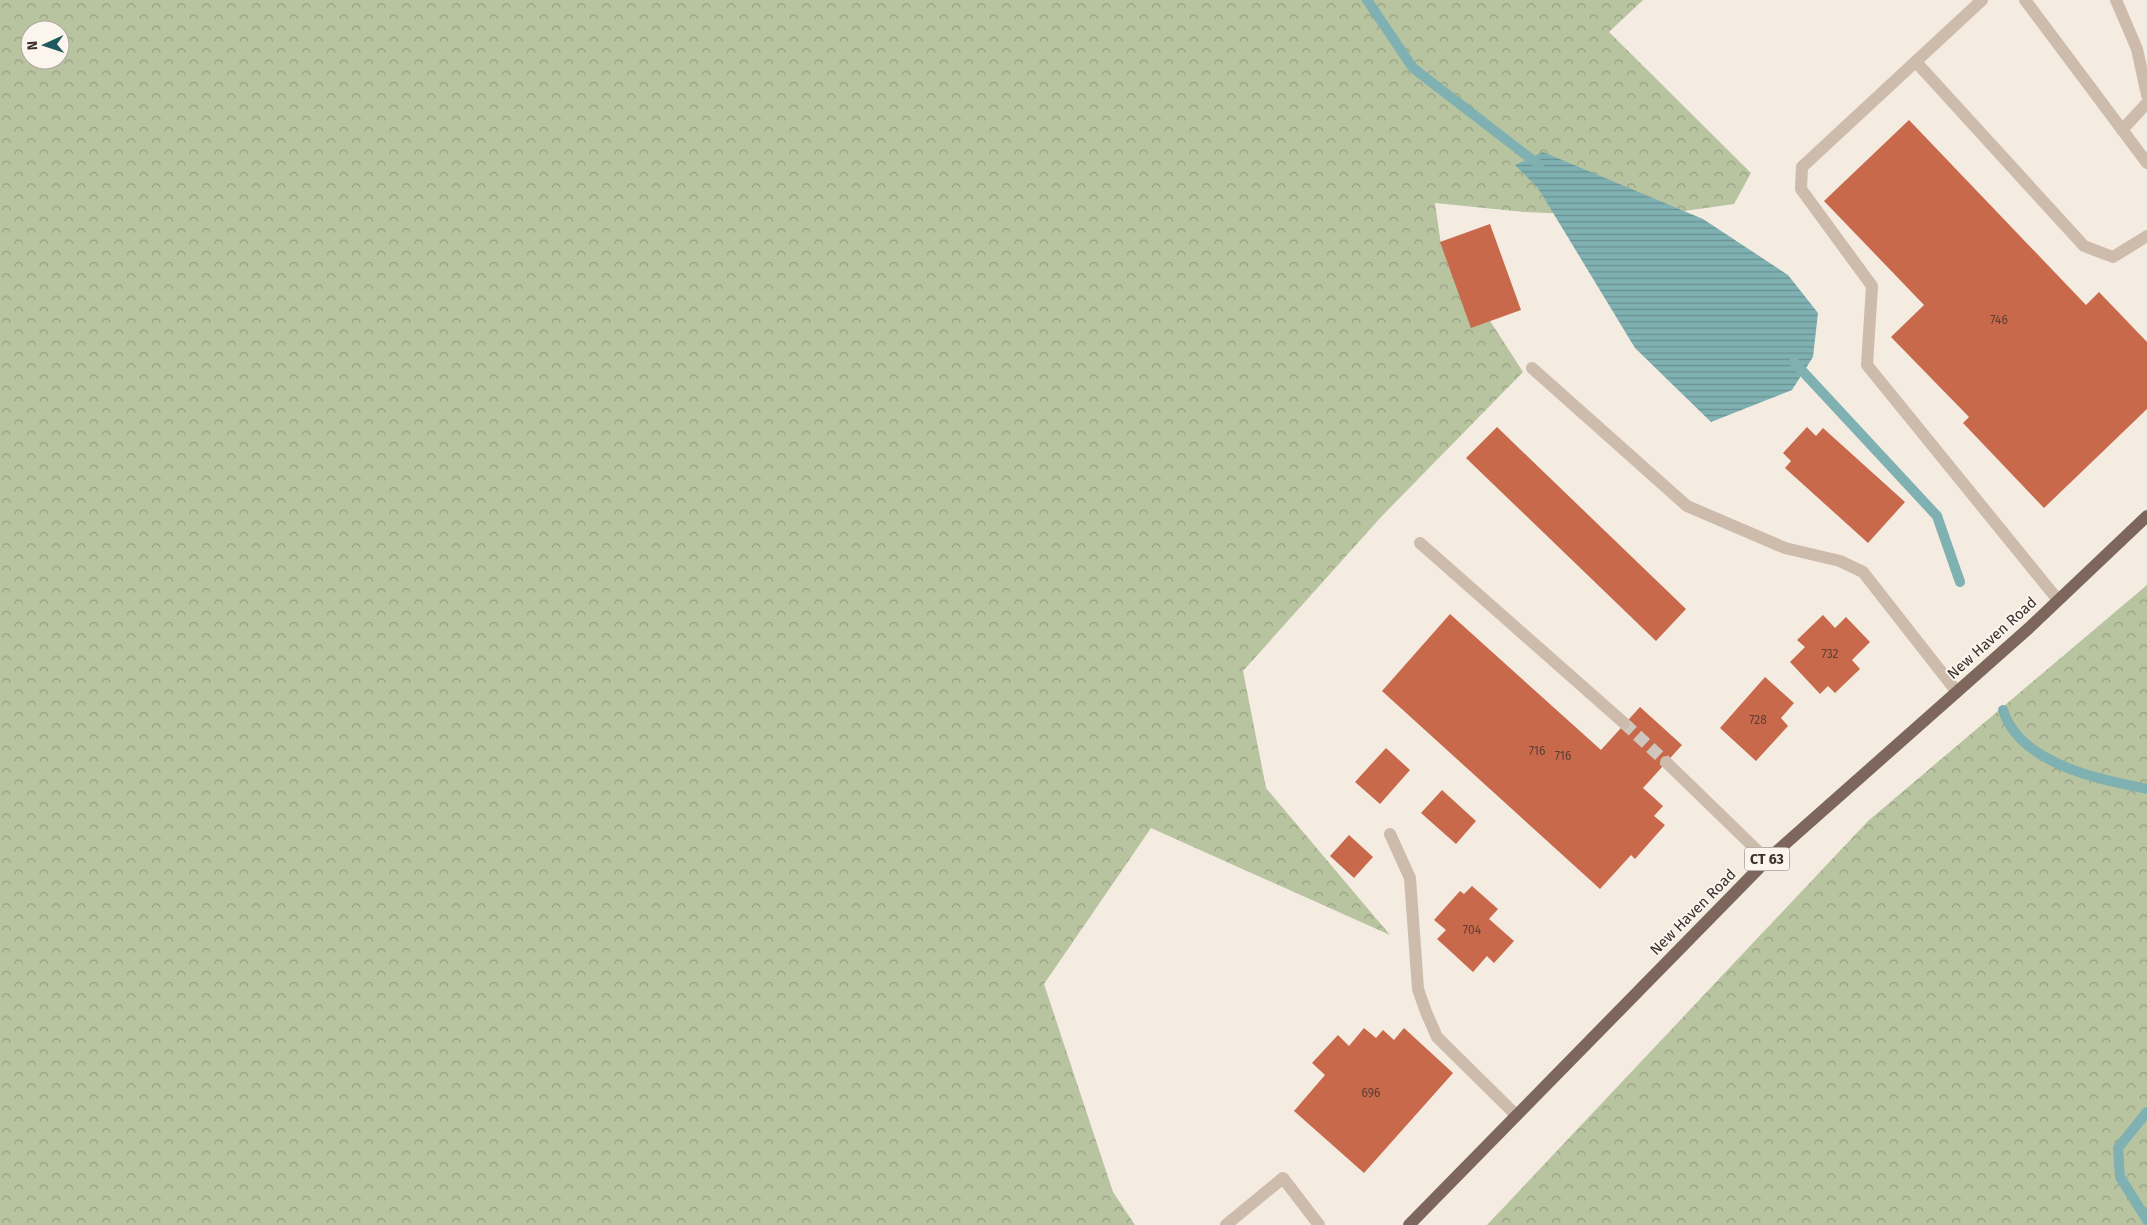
<svg xmlns="http://www.w3.org/2000/svg" width="2147" height="1225" viewBox="0 0 2147 1225" font-family="'Fira Sans',sans-serif">
<defs>
<pattern id="forest-crowns" width="20" height="18" patternUnits="userSpaceOnUse" patternTransform="scale(1.25)"><rect width="20" height="18" fill="#b8c4a0"/><path d="M2 6a3 3 0 1 1 6 0M12 15a3 3 0 1 1 6 0" fill="none" stroke="#97a083"/></pattern>
<pattern id="water-rules" width="6" height="5" patternUnits="userSpaceOnUse" patternTransform="scale(1.25)"><rect width="6" height="5" fill="#7fb0b2"/><path d="M0 2.5h6" fill="none" stroke="#699091"/></pattern>
</defs>
<rect width="100%" height="100%" fill="#f4ebe1"/>
<!-- forest -->
<path fill="url(#forest-crowns)" fill-rule="evenodd" d="M0,0H1643L1609,32L1751,173L1734,204L1642,217L1524,212L1435,203L1441,245L1523,372L1381,517L1243,671L1266,788L1390,935L1151,828L1044,984L1113,1192L1135,1225H0ZM30,30H60V60H30Z
M2147,585V1225H1487L1868,821Z"/>
<!-- water -->
<path fill="url(#water-rules)" d="M1543,152L1703,219L1788,275L1818,313L1813,357L1792,390L1711,422L1635,348L1538,188L1515,165Z"/>
<g fill="none" stroke-linecap="round" stroke-linejoin="round">
<!-- stream -->
<path stroke="#7fb0b2" stroke-width="10" d="M1367,0L1413,68L1539,165
M1794,362L1937,516L1960,582
M2003,710C2020,764 2098,779 2147,789
M2147,1112L2118,1148L2120,1177L2147,1220"/>
</g>
<!-- building -->
<path fill="#c8694b" d="M1909,120L2086,305L2099,292L2147,342V409L2044,508L1963,423L1969,417L1891,337L1924,305L1824,201Z
M1490,224L1521,310L1471,328L1440,242Z
M1497,427L1686,609L1656,641L1466,458Z
M1807,427L1816,436L1823,428L1905,502L1868,543L1785,468L1791,461L1783,453Z
M1450,614L1601,750L1640,707L1682,745L1643,788L1663,806L1654,816L1665,825L1635,859L1631,855L1600,889L1382,691Z
M1823,615L1835,628L1846,617L1870,642L1852,660L1860,669L1835,693L1828,686L1820,694L1790,662L1805,647L1797,640Z
M1765,677L1794,703L1781,718L1788,726L1756,761L1720,728Z
M1386,748L1410,770L1380,804L1355,782Z
M1442,790L1476,821L1456,844L1421,813Z
M1349,835L1373,857L1354,878L1330,856Z
M1472,886L1498,909L1489,919L1514,941L1494,963L1487,956L1473,972L1437,939L1446,930L1434,920L1460,891L1464,894Z
M1364,1028L1376,1038L1383,1030L1394,1040L1404,1028L1453,1073L1364,1173L1294,1111L1325,1075L1312,1063L1338,1035L1349,1046Z"/>
<g fill="none" stroke-linecap="round" stroke-linejoin="round">
<!-- minor-tunnel -->
<path stroke="#cfc6bd" stroke-width="12" stroke-dasharray="12 6" stroke-linecap="butt" d="M1624,723L1666,762"/>
<!-- minor -->
<path stroke="#cdbbac" stroke-width="12" d="M1982,0L1802,167L1801,189L1872,286L1867,365L2058,600
M2025,0L2147,163
M2116,0L2137,49L2147,95
M1916,62L2084,246L2113,257L2147,236
M2122,130L2147,103
M1532,368L1687,506L1785,548L1840,561L1863,572L1957,692
M1420,543L1624,723
M1666,762L1767,860
M1390,834L1410,878L1418,989L1426,1012L1437,1037L1516,1115
M1226,1225L1283,1178L1319,1225"/>
<!-- major -->
<path stroke="#7d675c" stroke-width="12" d="M1409,1225L1767,860L2029,628L2147,516"/>
</g>
<g text-anchor="middle" dominant-baseline="central" stroke-width="4" stroke-linejoin="round" paint-order="stroke">
<!-- number labels -->
<g font-size="12" fill="#5e3e33">
<text x="1999" y="320">746</text>
<text x="1830" y="654">732</text>
<text x="1758" y="720">728</text>
<text x="1537" y="751">716</text>
<text x="1563" y="756">716</text>
<text x="1472" y="930">704</text>
<text x="1371" y="1093">696</text>
</g>
<!-- shield labels -->
<rect fill="#fbf5ee" stroke="#756b66" stroke-width="1" x="1744.5" y="847.5" width="45" height="23" rx="4"/>
<g font-size="14" font-weight="bold" fill="#3b302b">
<text x="1767" y="859">CT 63</text>
</g>
<!-- street labels -->
<g font-size="15" fill="#3b302b" stroke="#fbf5ee">
<text transform="translate(1992 638) rotate(-42)">New Haven Road</text>
<text transform="translate(1693 912) rotate(-45)">New Haven Road</text>
</g>
</g>
<!-- north arrow -->
<g transform="translate(45 45) rotate(267)"><circle r="24" fill="#fbf5ee" stroke="#aea6a0"/>
<path d="M0-4L9 19L0 12L-9 19Z" fill="#1f5a5e"/>
<text y="-8" font-size="14" font-weight="bold" text-anchor="middle" fill="#3b302b">N</text>
</g>
</svg>
